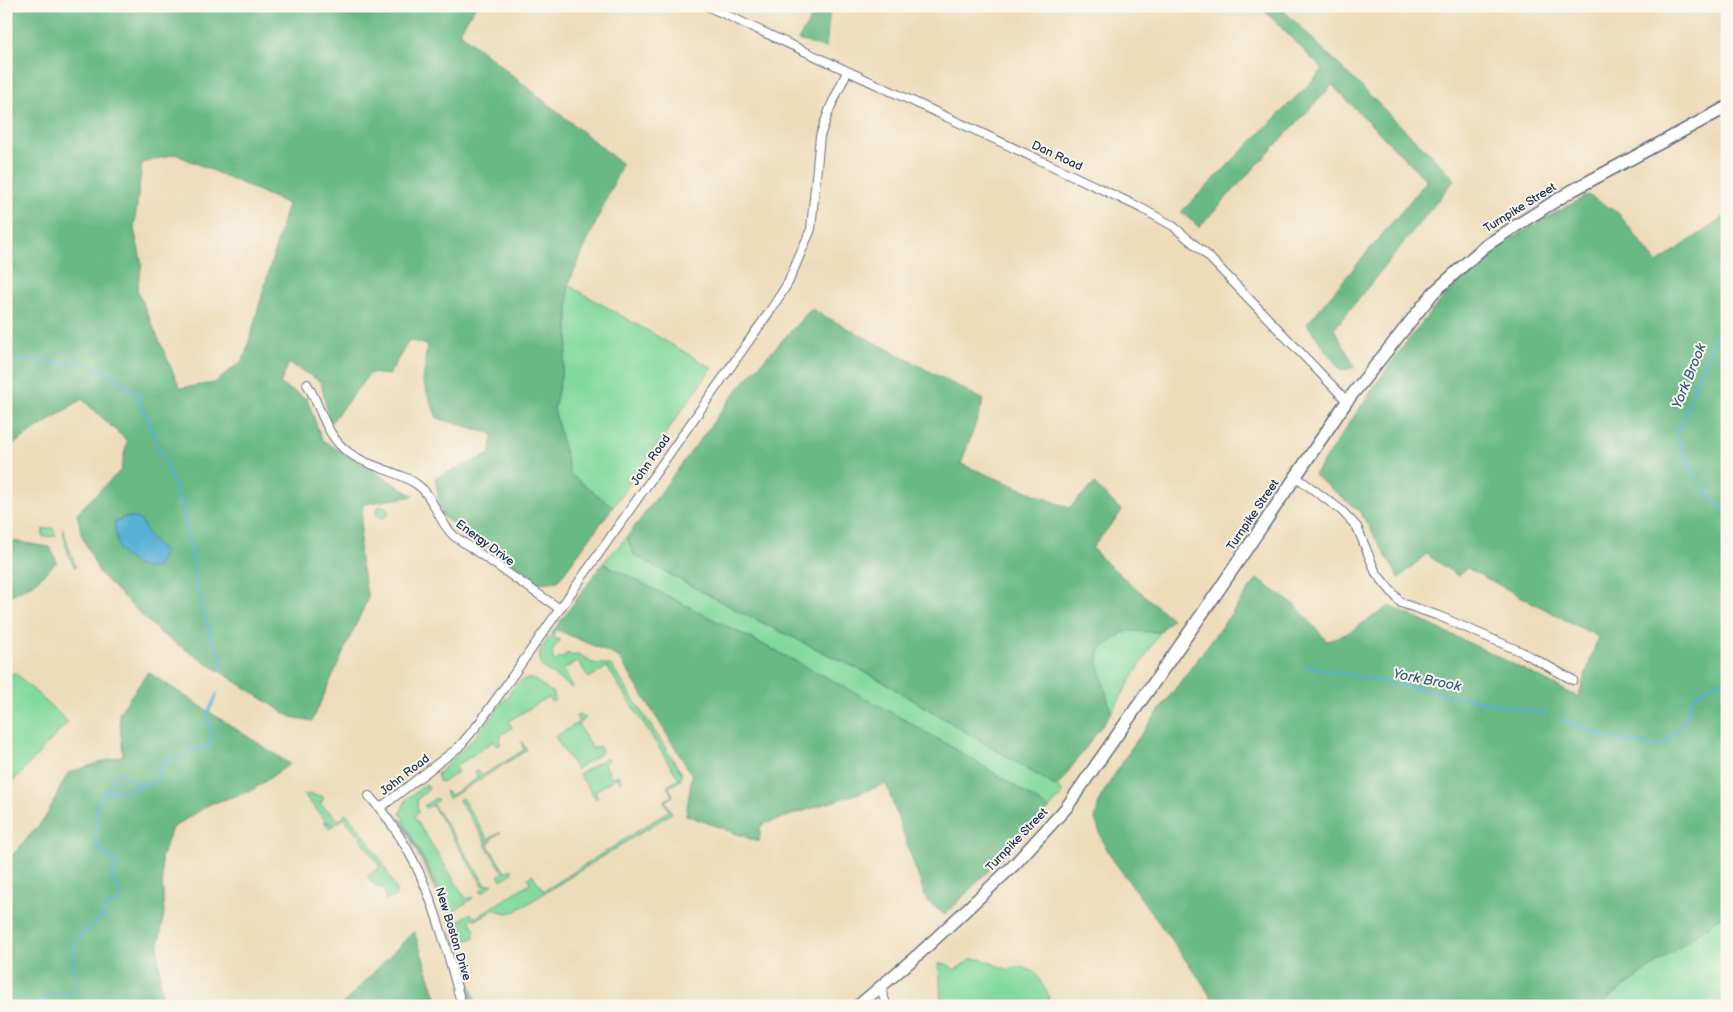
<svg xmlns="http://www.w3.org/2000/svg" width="1733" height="1012" viewBox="0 0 1733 1012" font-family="'Balsamiq Sans',sans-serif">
<rect width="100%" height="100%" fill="#fbf7ec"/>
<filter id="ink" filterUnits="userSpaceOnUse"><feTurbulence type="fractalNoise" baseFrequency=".02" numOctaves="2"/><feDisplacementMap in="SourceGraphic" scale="10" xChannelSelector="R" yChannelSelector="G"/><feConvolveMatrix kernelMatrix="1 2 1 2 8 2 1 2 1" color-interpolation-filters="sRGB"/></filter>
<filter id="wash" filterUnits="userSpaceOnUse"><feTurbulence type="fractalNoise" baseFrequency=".0096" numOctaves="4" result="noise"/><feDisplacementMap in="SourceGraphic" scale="20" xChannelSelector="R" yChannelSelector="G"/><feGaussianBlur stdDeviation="1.12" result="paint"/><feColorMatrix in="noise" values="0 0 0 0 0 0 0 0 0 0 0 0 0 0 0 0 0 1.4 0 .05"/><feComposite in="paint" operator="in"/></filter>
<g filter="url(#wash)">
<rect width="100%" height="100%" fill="#eddcba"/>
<!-- green -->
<path fill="#82d99d" stroke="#4e847e" d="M568,285L712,368L613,507L570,474L554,409L568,343Z
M376 512a6 6 0 1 1 12 0a6 6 0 1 1-12 0Z
M62,527L75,565V568L68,554Z
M53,528L56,536L43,537V529Z
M627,537L634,555L740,612L875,677L1057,787L1064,793L1049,809C909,713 753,641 603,563Z
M555,629L553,638L561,640C554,647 549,652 555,662L560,657L563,659L565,655L569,653L572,656L579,654L592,663L611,665L681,772V780L669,787L673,796L665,801L672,813L516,911L507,913L494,910L476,920L471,919L470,922L475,929L473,936L476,937L456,944L452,925L471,913L475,918L530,883L528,878L532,874L544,891L669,811L664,801L672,796L667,786L679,779L607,667L589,678L578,661L564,669L573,689L542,667L539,653Z
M1126,631L1160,632L1111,713L1098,662L1099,650Z
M14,672L68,722L6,789V680Z
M526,679H533L553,693L555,700L552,702L548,697L509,721L512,728L501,735L500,745L497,746L494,741L456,766L457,773L443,782L439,781L437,774C464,750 485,727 507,697C513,689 516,682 526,679Z
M576,716L580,715L586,718L578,725L593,749L599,746L602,751L599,755L576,769L555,737L579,722Z
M521,741L527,750L448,799L445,791L451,795L478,778L475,772L478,770L483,775L524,750Z
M606,758L608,760L604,764L612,778L618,775L622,782H620L617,777L595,791L598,797L596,799L579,774Z
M426,784L429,789L417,800L418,813L414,816L466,899L473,897L472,899L453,912H447L433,876L405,825L403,817L400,814L406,800Z
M303,794L322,796L324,798L320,804L337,818L332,823L327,822Z
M435,798L438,800L433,804L486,885L493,884L482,893L480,891L484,887L432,805L426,808L424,806Z
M462,798L488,839L501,832L486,842L459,800Z
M346,813L362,832L358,835L344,818L329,829L324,821L332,825L339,819L341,820Z
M400,818L430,873L444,910L428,874Z
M364,835L382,862L396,890V895L391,899L390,898L384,900L386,897L383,887L378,888L367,877L380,867L360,837Z
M493,840L488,845L505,872L511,869L513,872L502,880L498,876L503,872L485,844Z
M1727,912V1006H1598Z
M464,952L467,953V956L462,958L477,1006H474L459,954Z
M457,955L472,1006H470L457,961Z
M971,959H982L1008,970L1018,966L1035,972L1049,996L1047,1006H946L941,998L939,964H947L955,970Z"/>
<!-- forest -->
<path fill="#69b984" stroke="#427471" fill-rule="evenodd" d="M6,6H476L459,32L622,164L568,285V343L554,409L570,474L613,507L558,581L540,583L442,516L435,478L490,454L493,434L437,418L423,382L427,345L409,340L389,375L370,373L330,424L321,382L289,363L280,384L307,399L322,440L414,496L363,504L359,555L368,598L312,721L291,717L160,633L100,574L82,536L77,513L121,470L127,441L82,399L6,449ZM175,154L288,204L244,359L215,383L180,388L137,290L142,264L134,229L142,163Z
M819,6H834L830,8L826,48L798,40Z
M1260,6H1279L1455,179L1334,329L1355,367L1341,371L1307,324L1427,181L1332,85L1199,227L1181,212L1323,70Z
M1588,195L1618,213L1657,263L1727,215V912L1598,1006H1216L1203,984L1114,861L1104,844L1095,819L1100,798L1132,747L1257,579L1296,606L1327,641L1346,634L1390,606L1497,656L1578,697L1598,637L1467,568L1458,576L1426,554L1399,578L1360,512L1314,475C1364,404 1409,327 1473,268C1507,237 1549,217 1588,195Z
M811,309L984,400L961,464L1069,508L1094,484L1122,511L1092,548L1104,561L1172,619L1160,632L1126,631L1099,650L1098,662L1111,713L1057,787L875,677L740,612L634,555L627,537L741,385Z
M6,540L50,547L57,562L34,583L6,598Z
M603,563C753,641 909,713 1049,809L945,915L927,901L886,784L761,825L759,842L686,815L692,775L619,657L555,629Z
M148,672L290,764L251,791L210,804L172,828L161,858L164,913L158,949L162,1006H6V863L45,818L68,773L123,755L119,713Z
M414,931L439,1006H341Z"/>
<!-- water -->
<path fill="#58b0d5" stroke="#3a709a" d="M125,517C147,517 140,525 151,539C154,544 159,546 163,551V556L157,567C141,572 131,561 119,551L114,523Z"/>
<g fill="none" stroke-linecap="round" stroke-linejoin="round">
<!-- stream -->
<path stroke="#58b0d5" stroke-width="2.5" d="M1727,321L1715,338L1676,435L1694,474L1727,516
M6,359L93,364L136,392L183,506L201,605L214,642L224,663L221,669
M1305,666L1546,714
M1563,720L1613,739L1662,748L1683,724L1696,694L1727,677
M107,792L116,793L140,786
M32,1006L38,1000L77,990L73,962L76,941L100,919L108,905L116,904L120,900V889L110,880L117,869V861L99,849L94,836L98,819L97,806L104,793L112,787L116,774C127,771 133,785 145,785C160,786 161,766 169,757L181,758L192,751L210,746L213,734L207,715L217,694"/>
</g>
</g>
<g filter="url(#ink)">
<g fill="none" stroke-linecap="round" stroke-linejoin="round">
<defs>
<path id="street" d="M707,6L1061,170L1141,208L1173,226L1207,255L1347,401
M307,384C319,403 324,428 340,445C360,467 398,469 419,486C434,497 438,522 454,536L560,609
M1295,476L1341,510L1357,527L1376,573L1401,603L1439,616L1522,652L1573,680
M369,796C425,857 441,929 462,1006
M380,808L459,747L480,722L770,311L788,283L811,229L820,136L830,108L847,72
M880,987L887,1006"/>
<path id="primary" d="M858,1006L919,954L1014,865L1066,808L1216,594L1347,401L1433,293L1484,247L1511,229L1573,190L1727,107"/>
</defs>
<!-- street casing -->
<use href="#street" stroke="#646c7e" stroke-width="10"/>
<!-- primary casing -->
<use href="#primary" stroke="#646c7e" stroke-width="14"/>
<!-- street -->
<use href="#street" stroke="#fff" stroke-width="8"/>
<!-- primary -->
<use href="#primary" stroke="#fff" stroke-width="11"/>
</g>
</g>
<g text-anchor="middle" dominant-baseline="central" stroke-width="4" stroke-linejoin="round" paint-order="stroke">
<!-- street labels -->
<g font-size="12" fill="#1b2f5e" stroke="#fbf7ec">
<text transform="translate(1057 156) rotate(25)">Dan Road</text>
<text transform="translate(1520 208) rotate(-32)">Turnpike Street</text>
<text transform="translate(651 460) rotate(-55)">John Road</text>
<text transform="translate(1253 515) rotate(-56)">Turnpike Street</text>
<text transform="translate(485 543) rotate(36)">Energy Drive</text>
<text transform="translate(405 775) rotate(-38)">John Road</text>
<text transform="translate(1017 840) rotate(-46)">Turnpike Street</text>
<text transform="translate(453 934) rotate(73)">New Boston Drive</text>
</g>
<!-- water labels -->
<g font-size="14" font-style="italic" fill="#305c88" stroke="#fbf7ec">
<text transform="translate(1689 376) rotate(-68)">York Brook</text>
<text transform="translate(1427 680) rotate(11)">York Brook</text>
</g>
</g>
<!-- margin -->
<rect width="1733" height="1012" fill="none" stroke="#fbf7ec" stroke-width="25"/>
</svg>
